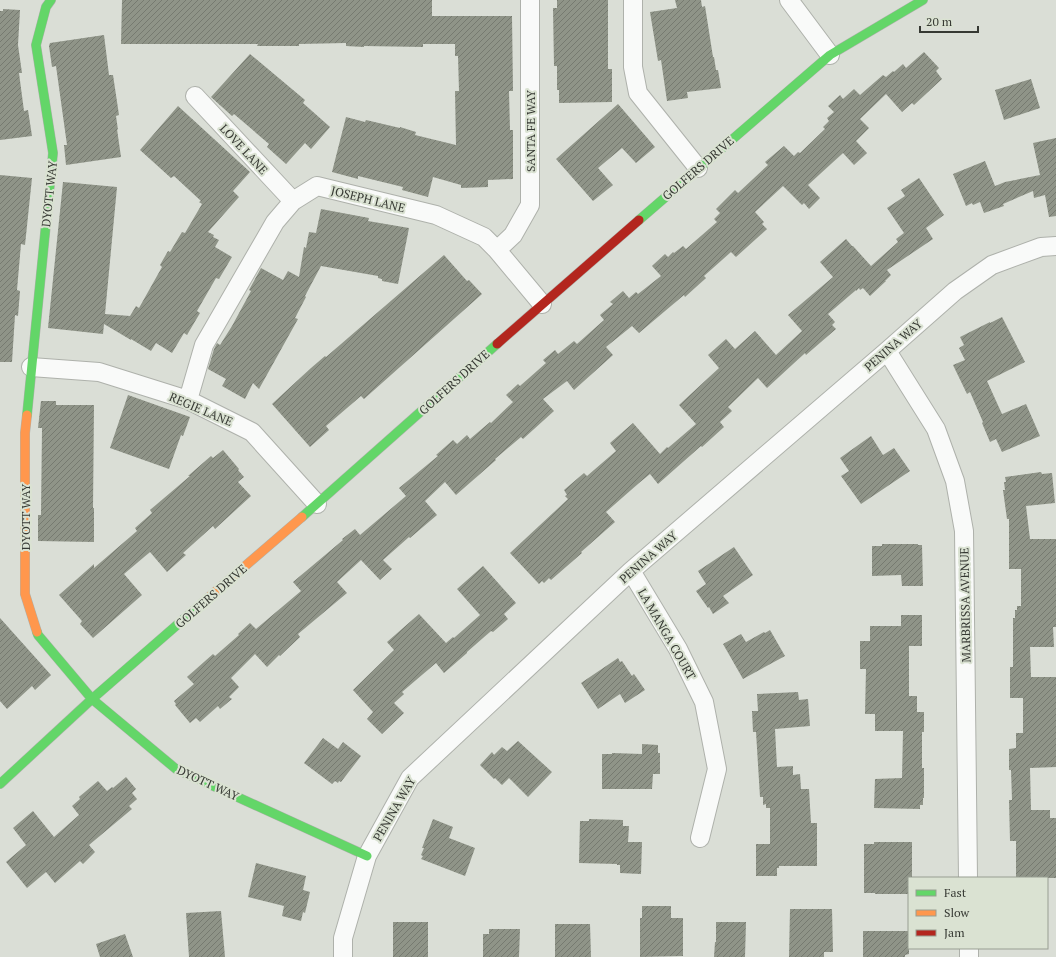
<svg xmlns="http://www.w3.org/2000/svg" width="1056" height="957" viewBox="0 0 1056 957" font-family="'PT Serif',serif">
<defs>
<pattern id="building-hatch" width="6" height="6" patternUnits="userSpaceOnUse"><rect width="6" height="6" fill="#8f9488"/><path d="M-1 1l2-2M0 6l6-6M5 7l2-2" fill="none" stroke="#767a70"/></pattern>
</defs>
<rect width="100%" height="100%" fill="#daded6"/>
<!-- building -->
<path fill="url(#building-hatch)" d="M122,0H432V16H512L513,91H509L510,130H513V179L488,180V187L461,188V185L433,177L428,197L402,190L403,187L358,176V179L332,172L346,117L365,122L366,120L400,128V127L416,132L415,135L456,145L455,91H459L458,56H455V44H423V47L364,46V47L346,46V43L299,44V46H257L258,44H121Z
M557,0H608V69H612V102L559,103V90H557V66H554L553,8H557Z
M675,0H701L702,7L705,6L713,57H714L716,70H718L721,88L687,92L688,98L667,101L661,60L658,61L650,12L677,8Z
M3,9L20,10L18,45L22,73H19L24,111L28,110L32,136L0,140V11H3Z
M104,35L109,75H113L119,115L116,116L118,130L117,129L121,157L66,165L64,145H67L56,66L52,67L49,46L50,43Z
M924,52L939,68L936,71L942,79L914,105L912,103L902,112L886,94L860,119L869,128L856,141L867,153L854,165L843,153L808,185L820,198L809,209L804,203L802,205L783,186L755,212L764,222L762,224L767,229L736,257L731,252L704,276L706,278L685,297L684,295L639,333L632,326L606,347L613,355L574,390L567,381L543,399L554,411L523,439L521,437L495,459L496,460L456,495L445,482L425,501L437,515L410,538L409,537L383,560L392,569L380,580L361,560L337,582L347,593L298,634L300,637L280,656L279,655L267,667L255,654L231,678L239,687L229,697L232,699L220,709L218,706L200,722L196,718L190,723L175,705L176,704L174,701L194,684L187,677L213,654L215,656L239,635L238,634L250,623L256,629L301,591L293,582L343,540L342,539L355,529L360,535L406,496L399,488L438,456L436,455L453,440L457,444L467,435L470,439L490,422L491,423L513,402L506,395L518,384L520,386L546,363L543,360L555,350L558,354L574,341L577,344L604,320L600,315L613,304L610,302L623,291L629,298L636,292L638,294L661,276L652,266L665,254L668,257L673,252L674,253L683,246L686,249L717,222L714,219L720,213L716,209L735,190L738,193L768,165L765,162L784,146L794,156L798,152L800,153L825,129L823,127L829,121L827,118L834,112L828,106L840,95L843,99L854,89L860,95L883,75L886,77L893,71L894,72L903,64L906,68Z
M250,54L305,100L303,103L330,127L311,149L305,143L286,164L267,147L269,144L234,114L232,116L211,97Z
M1031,79L1040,108L1004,120L995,90Z
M618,104L655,147L636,163L622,148L598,168L613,185L593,201L556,159Z
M178,106L250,172L233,191L239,197L208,232L214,235L213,237L219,240L215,247L232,257L219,279L216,278L197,311L200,313L187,335L184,333L172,353L156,343L151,351L131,339V340L104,324L103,334L48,328L63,182L117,187L105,314L130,316L136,306L139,308L162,267L160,265L168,251L170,252L182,232L185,233L202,204L199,202L201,201L174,176L171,178L140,150Z
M1056,138V216L1049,217L1045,195L1034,198L1033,191L1003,204L1004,206L984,213L980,202L973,205L972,203L966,206L953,174L985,161L995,186L1005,182L1040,175L1033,143Z
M0,175L32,178L25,245L21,244L17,290L20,291L18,316L15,315L12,362H0Z
M919,178L944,215L926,228L933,239L887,270L891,275L885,281H886L870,296L863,288L860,290L859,288L856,291V290L828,314L835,322L832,325L836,329L806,355L805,353L767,388L758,378L728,407L732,411L720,422L724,427L702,447L701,446L658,484L650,474L639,483L606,512L615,522L581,552L582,553L551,580L549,578L544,583L542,581L539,584L510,553L568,499L565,496L567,495L564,490L584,473L587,476L616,451L610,443L633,423L660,454L667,447L668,448L696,424L679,405L719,368L708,355L726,339L735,349L755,331L776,355L802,331L788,315L833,277L820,262L846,239L852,246H853L871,266L898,242L896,239L904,233L887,208L905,196L901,190Z
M321,209L369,218L368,221L409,228L398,284L382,281V279L378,278V276L321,266L305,296L306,297L295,318L298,319L259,389L253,383L245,399L222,386L226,379L208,369L214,349L217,343L220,345L232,326L251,291L249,290L261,268L283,280L288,271L299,277L304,247L306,248L309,232L316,233Z
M444,255L467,281L469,280L482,294L364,399L361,396L326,426L329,430L310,447L272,404L311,368L325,356L326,357Z
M1002,317L1025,362L987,381L1002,414L1026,404L1040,436L1002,452L996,439L990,442L982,423L983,422L970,392L967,394L953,365L965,360L959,348L964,345L960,337L990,322V323Z
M128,395L190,417L183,436L181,435L169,469L110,448Z
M41,401H56V405H94L93,508H94V542L38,541V515H41L42,428H38Z
M871,436L883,455L894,448L910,471L861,504L841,476L849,471L840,458Z
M223,450L239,469L238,470L244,477L238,482L251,496L215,529L213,526L183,553L186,555L167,572L150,552L124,574L142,595L93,638L80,624L82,621L59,595L94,564V568L137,531L135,528L152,513L150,510L190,476H188L211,456L213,458Z
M1041,472L1042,474L1052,473L1055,503L1026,506L1030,539H1056V627H1053L1054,647H1030L1031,677H1056V767L1030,768L1031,810H1050V818H1056V878H1016V841H1010L1009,800H1012L1011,770H1009V749L1016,748V733H1023V698H1010V667H1013V618H1015V610H1017V606H1021V569H1009V519H1007L1003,490H1005L1004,482H1006L1005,477Z
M882,544H918V545H922L923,586H902L901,575L872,576V546H882Z
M734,547L753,575L723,596L729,603L713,614L709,607L708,608L696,591L706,584L698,571Z
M483,566L516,603L504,614L508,619L493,632L491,631L467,652V653L444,673L436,663L402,692L404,694L394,703L404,713L382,734L367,719L373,712L353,690L394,650L387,642L419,614L446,643L453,637L454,638L480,615L457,589Z
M901,615H922V646H909V696H917V712H924V732H922V768H924V798H923V805H920V809L874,808L875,779L902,778L903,731H875V714H865L866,669H860V641H870V626H901Z
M0,618L51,675L35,690L32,686L7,709L0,701Z
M770,630L785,656L743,679L723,644L741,634L746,642L764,632L765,633Z
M618,658L620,662L622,661L632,676L634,674L645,690L625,703L620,694L598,709L581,683Z
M798,692L799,700L808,699L810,726L775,729L777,767L793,766V775L800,774L801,789H809L811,823H817V866H779V868H777V876H756V844H770V808H766V804L763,805V797H760L756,732H753L752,711H758L757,694Z
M323,738L338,749L343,742L361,756L341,782L339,781L338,783L335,781L332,784L304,763Z
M518,741L552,772L528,797L509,778L502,785L495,778L494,779L480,765L492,752L494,755L502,747L507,751Z
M642,744L658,745V753H660V774H653L652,789H602V754H612V753L642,754Z
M126,777L136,789L132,793L137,799L129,806L132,809L89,845L95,852L83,864L80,861L55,883L46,872L27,888L6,862L26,845L13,828L33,811L54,837L79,815L72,806L80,799L79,797L98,781L107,791L112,787L113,788Z
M433,819L453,827L449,838L475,848L465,876L421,859L423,856L421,855L424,848H422Z
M589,819L623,820V826H629L628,842H642L641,874L620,873V865H617V864L579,863L580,821H589Z
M874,842H912V878H909V894H875V893H864V844H874Z
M256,863L306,876L303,890L310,892L305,913L303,912L301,921L282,916L284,906L248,897Z
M642,906H671V918H683V956L640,957V918H642Z
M790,909H832L833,952H824V957H789Z
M221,911L225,957H189L186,913Z
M393,922H428V957H393Z
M716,922H746L745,957H714L715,942H716Z
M555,924H590L591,957H555Z
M489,929H520L519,957H483V934H489Z
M863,931H909V954L905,955V957H863Z
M125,934L133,957H100L96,944Z"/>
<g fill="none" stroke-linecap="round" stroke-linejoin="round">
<defs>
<path id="street" d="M633,0V67L638,93L698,168
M789,0L830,55
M195,96L293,201
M497,250L513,235L530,205V0
M887,351L936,429L955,481L964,531L968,878
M31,367L99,372L188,400L252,432L317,504
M188,400L204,345L275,222L293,201L317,186L436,215L484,237L497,250L542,304
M631,571L678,649L704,702L717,769L700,838
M969,948V957
M343,957V938L367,856L410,778L631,571L887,351L955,291L992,265L1041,247L1056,246"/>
<path id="fast" d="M639,220L830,55L923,0
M27,415L53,153L36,45L46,7L51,0
M302,517L497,344
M37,632L38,635L92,699L176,769L367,856
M0,784L92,699L208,598"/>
<path id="slow" d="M27,415L25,433V594L37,632
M208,598L302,517"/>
<path id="jam" d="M497,344L639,220"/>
</defs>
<!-- street casing -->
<use href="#street" stroke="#aeb1ab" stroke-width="20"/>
<!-- fast casing -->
<use href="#fast" stroke="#aeb1ab" stroke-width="10"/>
<!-- slow casing -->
<use href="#slow" stroke="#aeb1ab" stroke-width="10"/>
<!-- jam casing -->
<use href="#jam" stroke="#aeb1ab" stroke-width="10"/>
<!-- street -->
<use href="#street" stroke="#f9faf9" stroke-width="18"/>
<!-- fast -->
<use href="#fast" stroke="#63d668" stroke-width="9"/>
<!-- slow -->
<use href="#slow" stroke="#ff974d" stroke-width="9"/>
<!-- jam -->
<use href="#jam" stroke="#b3261e" stroke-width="9"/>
</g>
<g text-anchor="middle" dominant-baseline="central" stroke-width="4" stroke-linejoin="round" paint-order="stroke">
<!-- street labels -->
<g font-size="12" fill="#363933" stroke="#dae2d2">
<text transform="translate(530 131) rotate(-90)">SANTA FE WAY</text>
<text transform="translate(244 149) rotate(47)">LOVE LANE</text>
<text transform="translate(698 168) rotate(-41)">GOLFERS DRIVE</text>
<text transform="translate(49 194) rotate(-84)">DYOTT WAY</text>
<text transform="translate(368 199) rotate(14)">JOSEPH LANE</text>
<text transform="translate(893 345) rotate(-41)">PENINA WAY</text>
<text transform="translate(454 382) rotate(-42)">GOLFERS DRIVE</text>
<text transform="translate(201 409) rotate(23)">REGIE LANE</text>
<text transform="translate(25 517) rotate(-90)">DYOTT WAY</text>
<text transform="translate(648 557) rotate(-41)">PENINA WAY</text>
<text transform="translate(211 596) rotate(-41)">GOLFERS DRIVE</text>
<text transform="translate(965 605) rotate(-91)">MARBRISSA AVENUE</text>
<text transform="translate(667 634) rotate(60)">LA MANGA COURT</text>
<text transform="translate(208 783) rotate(25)">DYOTT WAY</text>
<text transform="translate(394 809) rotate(-60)">PENINA WAY</text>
</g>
</g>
<!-- legend -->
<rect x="908" y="877" width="140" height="72" fill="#dae2d2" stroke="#989e92"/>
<rect x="916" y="890" width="20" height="6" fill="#63d668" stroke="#989e92"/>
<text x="944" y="897" font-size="12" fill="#363933">Fast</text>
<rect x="916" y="910" width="20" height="6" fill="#ff974d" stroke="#989e92"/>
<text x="944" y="917" font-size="12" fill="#363933">Slow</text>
<rect x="916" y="930" width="20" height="6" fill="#b3261e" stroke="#989e92"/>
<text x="944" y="937" font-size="12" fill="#363933">Jam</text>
<!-- scale -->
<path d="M920 26v6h58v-6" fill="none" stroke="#363933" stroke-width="2"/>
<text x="926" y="26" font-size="12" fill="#363933" stroke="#dae2d2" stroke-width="3" paint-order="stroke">20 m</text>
</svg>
